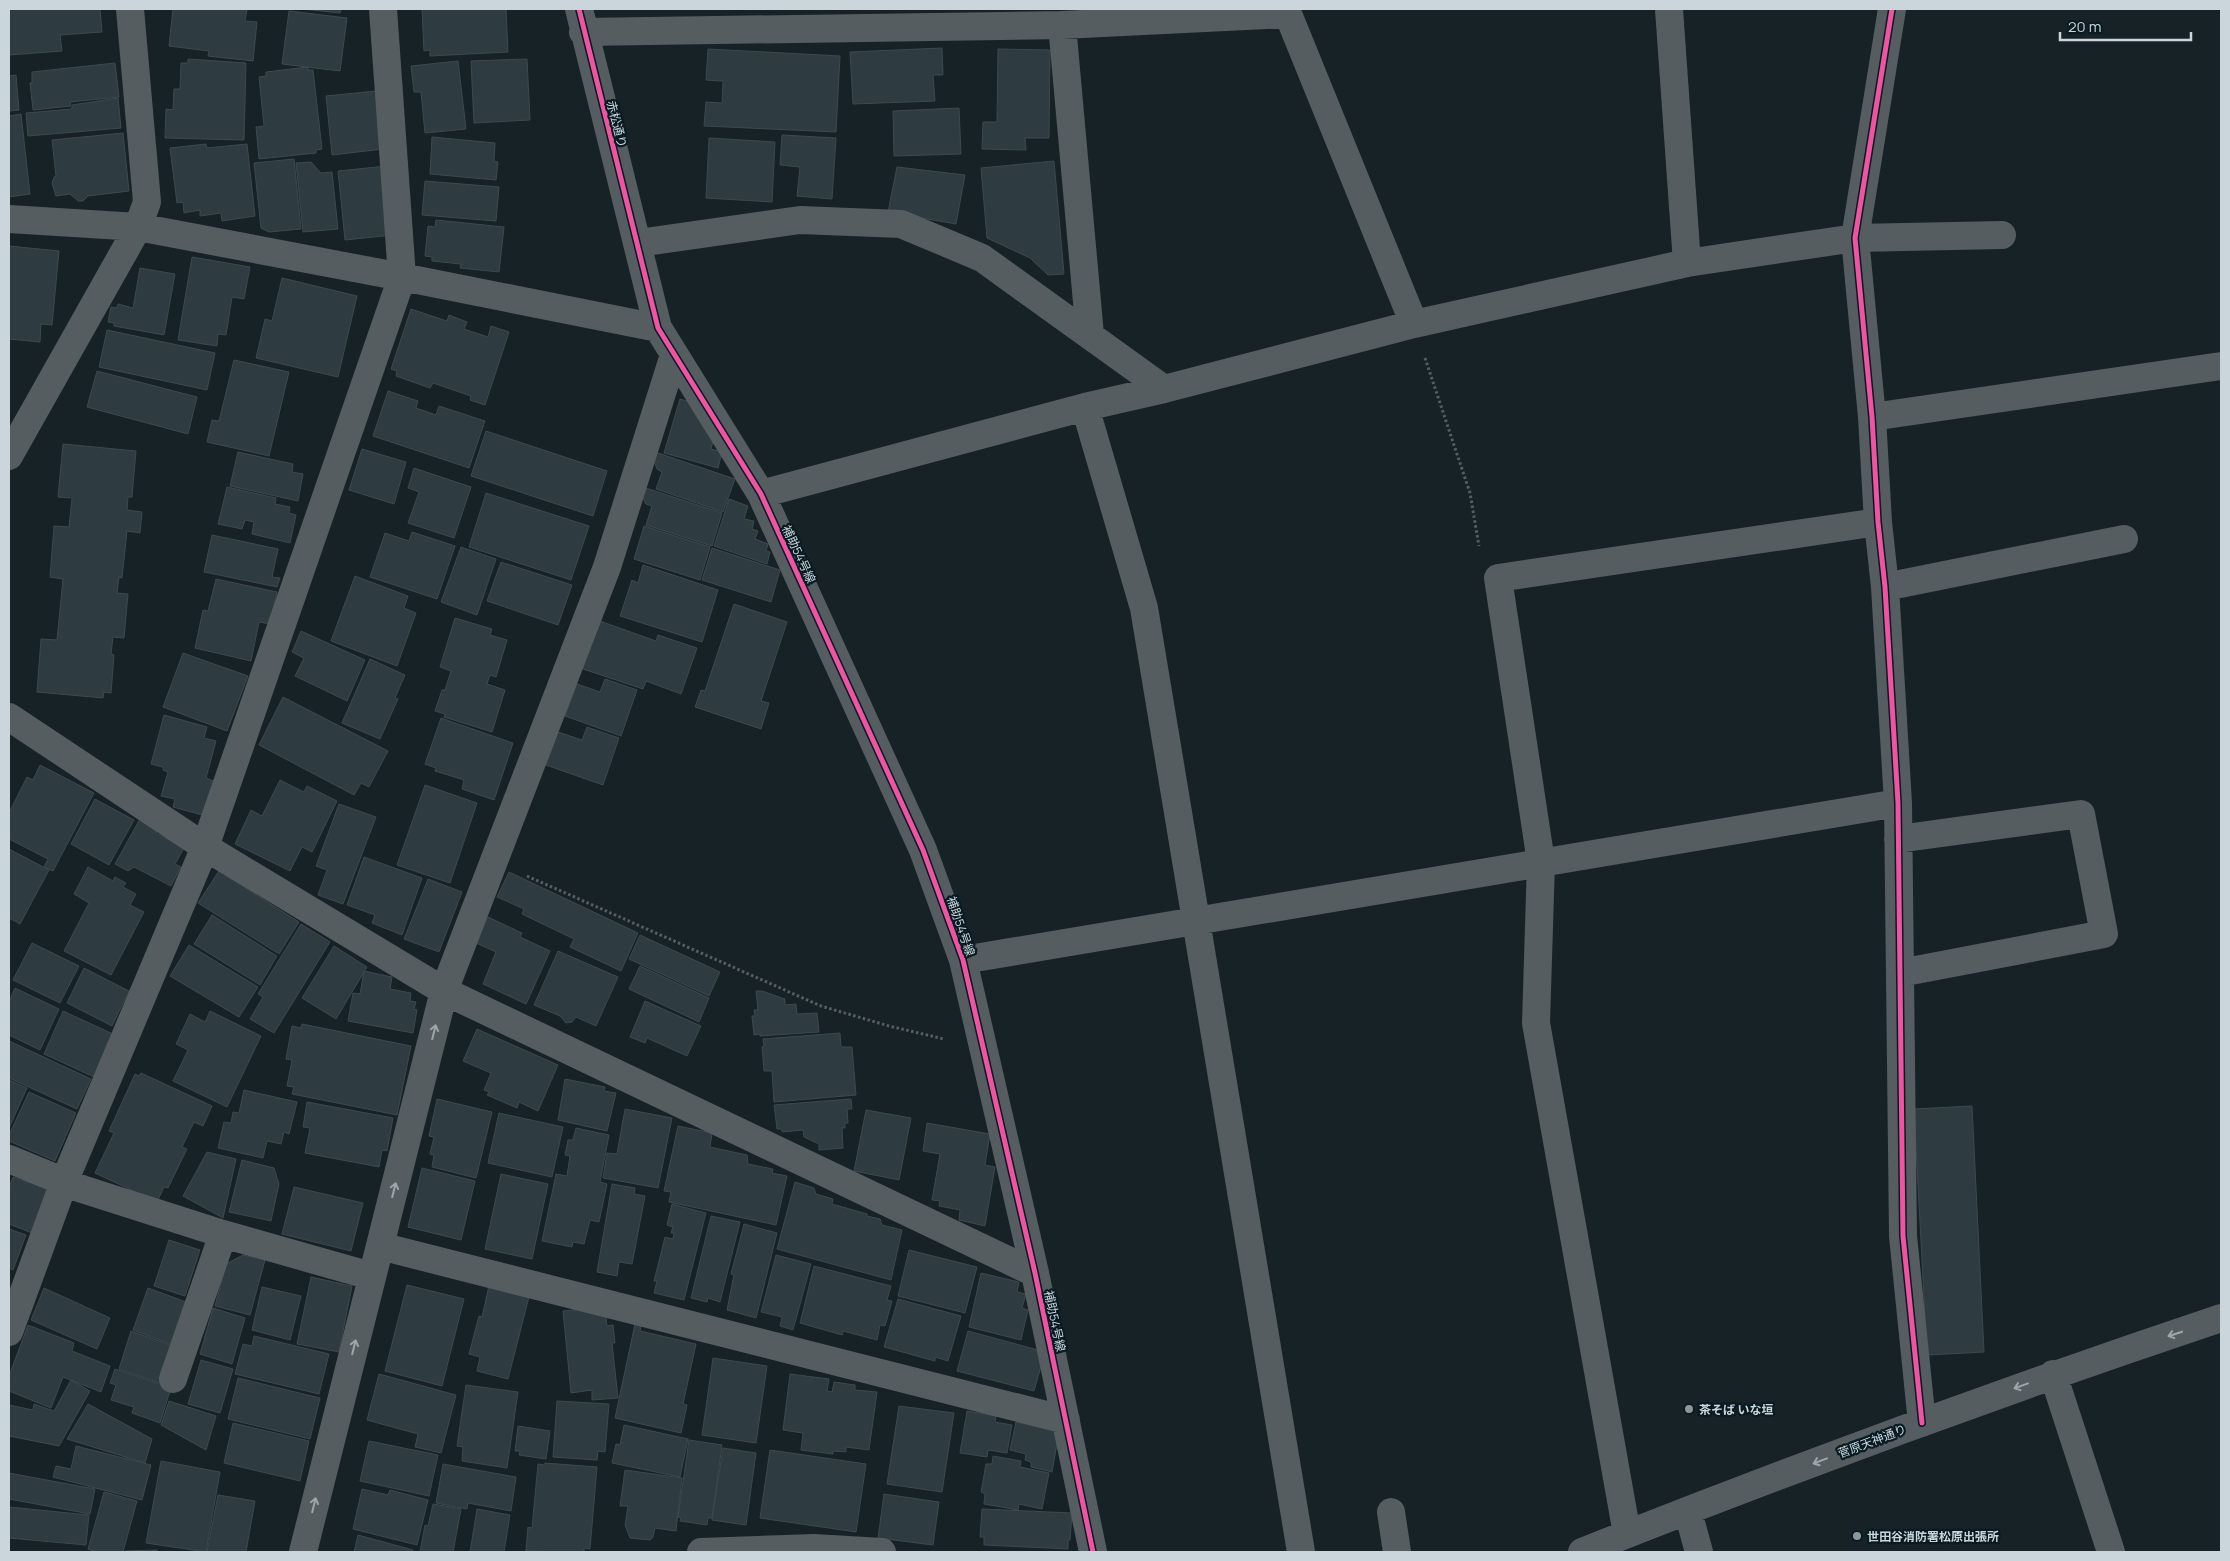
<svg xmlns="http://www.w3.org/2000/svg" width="2230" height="1561" viewBox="0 0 2230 1561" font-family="Manrope,'Noto Sans JP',sans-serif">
<rect width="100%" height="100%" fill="#172227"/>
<!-- building -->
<path fill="#2e3c42" stroke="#3e484d" d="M9,9H100L102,32L60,35L62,51L9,55Z
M173,9H247L245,21L257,22L253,61L208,56L209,51L169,46Z
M303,9H341L340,13Z
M422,9H506L508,52L430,56V50L424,51Z
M289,11L347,18L340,71L282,64Z
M942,48L943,75H933L935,101L853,104L850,52Z
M708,49L840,56L836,132L704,126L706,102L722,103L723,81L706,80Z
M998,49L1050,50L1049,138H1025L1026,150L982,149L983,122H997Z
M188,59L246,63L244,140L165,138L166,109L173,110L174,89H180L181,63H188Z
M527,59L530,120L474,123L471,61Z
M458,61L466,129L425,133L421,92H414L411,66Z
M115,63L119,97L70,102L71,106L33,110L30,83H32V72Z
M308,67V70H313L322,149L316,150V153L259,159L256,127L264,126L259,77L266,76V72Z
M16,75L19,110L9,111V76Z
M376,91L383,149L332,155L326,96Z
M118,98L121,128L28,136L26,113L72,109V105Z
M959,108L961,154L894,156L893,111Z
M21,114L30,194L9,197V116Z
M123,133L129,191L88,196L83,201H78L70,194L56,196L52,183L54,177L56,176L52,140Z
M782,135L836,138L832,199L797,196L800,167L780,165Z
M432,137L495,143L494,161L498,162L496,180L430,174Z
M709,138L775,142L772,202L706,198Z
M206,144L207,148L247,144L255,216L222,221L221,213L200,216V210L184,213L183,202L177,203L170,148Z
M294,159L301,229L269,232L261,228L254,163Z
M1054,161L1064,274L1048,275L1030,258L987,238L981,168Z
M311,162L321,173L332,172L338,229L303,232L296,163Z
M386,166L393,235L345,240L338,171Z
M897,167L965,175L956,224L888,212Z
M425,181L499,187L496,221L422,215Z
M436,220L504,227L499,272L460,268L461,264L432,261V257L425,256L428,226L435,227Z
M9,246L59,251L52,325L41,324L40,342L9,339Z
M192,257L250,267L244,299L232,297L226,335L218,334L217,346L178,340Z
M140,268L175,274L164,335L114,326V323L108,322L111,307L117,308L118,304L133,308Z
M282,278L357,296L338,377L256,358L265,319L272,321Z
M411,309L447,321L449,315L467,322L464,329L488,337L491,326L509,332L485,405L470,400L471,396L433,383L430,388L396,376L397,371L391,369Z
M107,330L215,353L207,390L99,367Z
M234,360L289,372L269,456L207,442L212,420L219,421Z
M97,371L197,397L188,434L87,407Z
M388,391L418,401L416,408L436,415L439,406L485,421L469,468L373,436Z
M680,399L700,405L715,434L711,449L722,452L718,468L664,453Z
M486,431L607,471L593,516L471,476Z
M63,444L136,451L132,497H128L127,510L142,512L140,533L127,531L122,578L119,577L117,593L128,594L124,638L113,637L111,654L114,655L111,693L104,692L103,698L37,692L41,639L57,640L63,579L50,577L54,526L69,527L72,498L58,497Z
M362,449L406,462L394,504L349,490Z
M238,452L293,464L292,472L303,474L298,501L230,486Z
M655,452L735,479L723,512L656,489L662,472L657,469L653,458Z
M414,468L471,487L454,538L408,523L419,492L408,488Z
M227,487L276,498L275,504L290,507L289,513L296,515L290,543L252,534L254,522L245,520L242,529L218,524Z
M643,487L722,513L712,546L646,525L652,506L646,504L641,494Z
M486,493L589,526L571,580L469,547Z
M729,499L748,506L744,519L754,521L752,529L758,531L755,539L768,544L766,551L770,552L767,564L714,546Z
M644,526L710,547L700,580L634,559Z
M412,532L455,546L437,599L370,577L385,533L409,541Z
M212,535L278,549L272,577L280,578L277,587L204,572Z
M461,547L496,559L477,615L441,602Z
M712,548L780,570L771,602L702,580Z
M501,562L572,585L558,625L487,601Z
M643,565L718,590L702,642L620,616L632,580L638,583Z
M355,576L408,596L404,608L416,613L397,666L331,641Z
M216,579L277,592L270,624L259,622L251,661L195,648L203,610L208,611Z
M734,604L787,622L761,701L769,703L761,729L695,707L701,690L705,691Z
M455,618L492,629L490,635L507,640L496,677L490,675L487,684L505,690L492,732L444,717L445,714L435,711L442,690H445L451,671L440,667Z
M597,620L656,641L658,635L697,648L681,694L646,681L643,689L580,668Z
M301,631L365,660L347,701L295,676L304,658L292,652Z
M183,653L248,676L227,731L163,707Z
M370,659L405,675L395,698L398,699L380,739L342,723Z
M605,679L637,690L621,736L565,716L577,684L600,692Z
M283,697L388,751L369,787L361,783L354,795L259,745Z
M164,715L207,727L204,738L216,741L206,778L216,782L206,816L173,807L175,799L161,796L168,772L163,770V767L151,764Z
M441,718L513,743L494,800L462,789L464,780L435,771L436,768L425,764Z
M587,727L619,738L603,785L546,765L558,732L582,740Z
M40,765L94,793L53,871L44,867L48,859L9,839V813L27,777L33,780Z
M280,780L304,792L307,786L337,801L312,852L302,847L290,871L235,844L251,810L262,816Z
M425,785L477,803L450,883L397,865Z
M95,799L134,820L109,865L71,844Z
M339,804L376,817L343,904L318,895L327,870L316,866Z
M141,817L159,827L156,833L184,848L175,864L181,867L171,886L134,867L128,871L115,864Z
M9,849L49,870L20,924L9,918Z
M364,857L422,878L402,935L372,923L375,915L347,905Z
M88,867L113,881L115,877L126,883L123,887L136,894L130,905L144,912L111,975L64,951L89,903L74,894Z
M219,871L299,922L279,954L198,903Z
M509,872L638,933L621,971L570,947L574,939L522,914L524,909L497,897Z
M428,879L462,892L439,952L404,939Z
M212,915L277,956L260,985L194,944Z
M488,917L522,933L520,937L550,951L526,1004L483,984L496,952L476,943Z
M301,924L330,942L274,1033L250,1019L263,997L258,994Z
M640,935L720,972L709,996L629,959Z
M32,943L79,966L60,1003L13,980Z
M189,945L258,987L239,1017L170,976Z
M334,946L367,967L336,1019L302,998Z
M558,951L618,977L596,1026L576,1017L572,1022L566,1023L560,1016L534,1005Z
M640,966L709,998L699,1022L629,989Z
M84,968L129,991L112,1026L67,1003Z
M364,971L392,977L390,989L411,993L410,1001L416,1002L414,1009L417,1010L413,1033L348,1021L353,993L360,994Z
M15,988L59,1009L40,1050L9,1035V1002Z
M756,991H762L785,999V1005L796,1004L797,1014L817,1013L819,1032L760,1036V1034L754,1035L752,1016H755L754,1010H758Z
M645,1001L701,1026L687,1056L647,1038L645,1043L630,1037Z
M63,1011L113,1034L94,1077L44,1054Z
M210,1011L261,1036L227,1107L173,1081L188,1050L176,1044L190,1014L205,1022Z
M302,1024L411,1046L397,1115L292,1094L294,1087L287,1086L292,1060L286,1059L292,1026L301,1028Z
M477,1029L558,1065L538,1111L519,1102L517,1108L487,1095L489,1092L484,1090L491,1073L463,1061Z
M840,1033L841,1047H852L856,1095L774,1102L772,1071H764L762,1047L764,1046L763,1039Z
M9,1041L91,1079L77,1109L9,1078Z
M141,1073L212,1106L203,1126L194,1122L182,1147L187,1149L168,1188L164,1187L157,1202L95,1173L114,1133L109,1131L135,1074L139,1076Z
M565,1079L605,1087L604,1091L616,1093L607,1131L558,1120Z
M9,1080L27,1088L9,1128Z
M244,1090L297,1102L289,1134L284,1132L281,1144L267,1141L263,1158L218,1148L224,1122L231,1123L233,1112L239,1113Z
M29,1092L76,1113L55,1161L9,1141V1135Z
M437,1099L492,1112L476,1178L432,1167L434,1155L430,1154L434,1137L429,1136Z
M851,1099L852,1109H847L848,1123H845V1128H842L843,1148L819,1150V1144L804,1137L803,1130L782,1132V1129H777L774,1105Z
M307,1102L393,1118L387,1151L382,1150L379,1167L305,1153L310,1128L303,1127Z
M1972,1106L1984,1352L1927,1355L1914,1109Z
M625,1109L672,1118L658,1188L603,1178L607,1153L617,1154Z
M866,1110L911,1118L899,1180L854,1171Z
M499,1113L563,1127L552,1177L488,1163Z
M927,1123L990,1134L985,1165L995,1167L985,1226L959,1220L960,1210L939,1206L940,1201L932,1200L940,1154L923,1151Z
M678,1126L712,1133L710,1147L747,1155L748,1164L773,1169L772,1173L787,1176L776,1225L669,1202L671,1192L664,1191Z
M576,1128L609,1135L600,1182L607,1184L599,1222L590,1220L584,1244L573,1242L572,1247L542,1241L556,1174L567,1176L570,1156L565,1155L568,1140H573Z
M207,1152L236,1159L223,1218L183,1196Z
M242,1160L274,1168L279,1184L271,1221L229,1212Z
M422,1168L475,1181L461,1240L408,1227Z
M501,1174L548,1184L532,1259L485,1249Z
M13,1177L48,1189L32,1233L9,1224V1188Z
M795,1182L814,1188L816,1194L833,1199L832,1204L867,1214V1216L880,1219L882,1225L902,1230L891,1280L777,1249Z
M612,1184L635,1188L634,1194L645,1196L632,1264L619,1262L617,1276L597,1272Z
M294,1187L363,1203L351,1251L282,1234Z
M672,1204L706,1213L684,1300L654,1293L657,1281H654L665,1237L673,1239L674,1233H671L673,1227L667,1225Z
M711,1216L740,1222L720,1302L708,1298L707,1302L691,1298Z
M744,1224L777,1233L756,1318L727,1310L734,1275L731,1274Z
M9,1229L26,1235L13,1270L9,1268Z
M169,1240L200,1250L185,1296L154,1286Z
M909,1250L977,1267L965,1313L898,1296Z
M243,1255L265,1260L250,1315L215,1306L226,1264Z
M776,1255L811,1264L793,1330L780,1326L782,1317L761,1312Z
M814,1266L891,1286L887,1300L892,1301L885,1326L880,1325L877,1340L843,1331L842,1335L800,1323Z
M981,1273L1019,1282L1017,1292L1026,1294L1022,1308L1028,1310L1021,1340L969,1327Z
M311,1277L352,1286L339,1352L297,1344Z
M407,1285L464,1299L442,1386L385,1371Z
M489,1286L529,1297L508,1379L477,1371L480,1357L469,1354L479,1316L482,1317Z
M262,1287L301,1296L290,1340L252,1330Z
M44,1288L110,1318L97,1349L31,1320Z
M148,1288L186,1302L171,1344L133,1330Z
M898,1299L961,1316L948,1361L935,1357V1361L884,1347Z
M605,1307L607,1326L613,1325L615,1343H612L618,1398L592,1400V1390L571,1393L563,1311Z
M213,1308L245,1318L232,1364L200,1354Z
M635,1324L641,1325L640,1331L696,1344L683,1404L687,1405L681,1433L615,1418Z
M28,1325L74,1343L72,1351L110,1366L101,1392L63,1377L51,1408L9,1391V1376Z
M131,1331L173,1346L160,1383L119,1369Z
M968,1331L1038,1350L1042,1363L1034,1391L957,1371Z
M254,1336L329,1354L319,1394L235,1374L243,1344L252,1346Z
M713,1358L767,1366L756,1443L702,1435Z
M201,1360L233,1369L220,1413L188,1404Z
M115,1369L171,1388L160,1423L132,1413L134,1407L111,1400L116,1385L110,1383Z
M379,1374L456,1395L441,1453L415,1447L418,1434L367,1420Z
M790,1374L829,1379L827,1391L832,1392L834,1382L855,1385V1390L877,1392L869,1450L846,1447V1452L833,1451V1454L801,1450L803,1433L783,1430Z
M238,1378L320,1398L310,1439L228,1419Z
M71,1380L90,1391L59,1446L9,1436V1405L33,1410L34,1404L54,1411Z
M466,1385L518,1392L507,1468L462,1461L463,1447L457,1446Z
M169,1401L216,1416L206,1450L161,1425Z
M557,1401L609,1404L605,1452L598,1451L597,1460L553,1457Z
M88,1404L152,1439L145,1463L67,1439Z
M899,1406L954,1413L942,1492L887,1484Z
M967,1411L996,1416L995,1422L1012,1425L1007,1453L988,1450L987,1457L960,1453Z
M1016,1422L1059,1432L1052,1472L1031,1467V1462L1025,1460L1026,1454L1010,1450Z
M233,1423L309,1441L300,1481L224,1463Z
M624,1425L688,1439L680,1477L612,1463L616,1444L620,1445Z
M518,1426L550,1431L546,1459L519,1455L520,1451H515Z
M689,1440L722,1445L712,1518H708L707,1525L680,1521L681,1518L678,1517Z
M369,1441L438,1455L429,1496L360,1481Z
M76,1446L151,1465L142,1500L53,1477L56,1466L71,1469Z
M723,1448L756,1453L746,1525L712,1520Z
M770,1450L866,1464L856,1532L760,1518Z
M993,1456L1021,1461L1020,1467L1049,1473L1042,1509L1019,1504L1018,1510L984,1504L985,1494L981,1492L986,1464H992Z
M161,1461L220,1472L206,1552L146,1543Z
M545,1463L597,1467L590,1549L584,1548V1552L526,1551L528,1527L532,1528L538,1464L544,1465Z
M443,1464L516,1477L511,1511L468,1503L467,1509L436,1503Z
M625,1470L682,1478L676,1531L655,1528L653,1537L650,1540L630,1538L625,1525L628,1506H620Z
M9,1473L95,1489L90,1514L9,1499Z
M362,1489L388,1495L390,1490L428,1500L417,1545L353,1529Z
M104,1492L137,1501L123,1552H97L88,1549Z
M884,1494L939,1502L933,1545L878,1538Z
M218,1495L255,1501L246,1552H207Z
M433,1504L461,1509L453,1552H420L425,1525L428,1526Z
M9,1507L89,1515L86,1545L9,1538Z
M477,1509L510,1515L504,1552H470Z
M982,1509L1072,1513L1070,1540H1068V1549L984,1545V1537H980Z
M358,1535L413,1550L412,1552H354Z
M157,1550V1552H125V1551Z"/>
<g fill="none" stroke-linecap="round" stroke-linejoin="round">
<!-- path -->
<path stroke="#575e62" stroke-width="3" stroke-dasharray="2.5 2.5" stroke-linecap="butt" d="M1425,358L1470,493L1479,546
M527,876L821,1006L889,1026L944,1039"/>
<!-- minor -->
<path stroke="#555d61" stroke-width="28" d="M579,9L658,328L761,494L923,850L963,960L1035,1273L1093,1552
M1286,9L1414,324
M1669,9L1687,263
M1892,9L1855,238L1872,417L1878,522L1885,587L1898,803L1903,1236L1922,1423
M1062,25L1090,335
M583,32L1062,25L1288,14
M9,219L138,227L402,277L658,328
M638,243L800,220L901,224L982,258L1164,389
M1085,407L1144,608L1301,1552
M1872,417L2221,366
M9,456L138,227L147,202L130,9
M761,494L1085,407L1164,389L1414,324L1687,263L1855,238L2002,235
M1885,587L2124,539
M9,717L205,847L444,991L1035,1273
M1898,839L2081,814L2104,934L1900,973
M963,960L1898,803
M9,1159L82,1189L223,1234L371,1276
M380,1246L1066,1420
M9,1332L64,1182L205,847L402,277L383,9
M2053,1374L2111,1552
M173,1379L223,1234
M1391,1512L1397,1552
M1688,1512L1699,1552
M1627,1534L1536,1023L1541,862L1498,578L1878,522
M303,1552L444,991L607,567L674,355
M701,1552L814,1548L882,1552
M1582,1552C1793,1468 2006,1390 2221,1318"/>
<defs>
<path id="cycleway" d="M579,9L658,328L761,494L923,850L963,960L1035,1273L1093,1552
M1892,9L1855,238L1872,417L1878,522L1885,587L1898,803L1903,1236L1922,1423"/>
</defs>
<!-- cycleway casing -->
<use href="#cycleway" stroke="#081b23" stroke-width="8"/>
<!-- cycleway -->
<use href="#cycleway" stroke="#f153a3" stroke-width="5"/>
</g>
<!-- one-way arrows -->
<defs><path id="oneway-shaft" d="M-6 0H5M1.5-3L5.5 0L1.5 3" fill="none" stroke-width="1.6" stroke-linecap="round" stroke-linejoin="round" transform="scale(1.25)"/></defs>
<g stroke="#9ca6ab">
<use href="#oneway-shaft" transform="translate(434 1032) rotate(-76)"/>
<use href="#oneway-shaft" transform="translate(394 1190) rotate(-76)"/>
<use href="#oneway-shaft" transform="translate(2175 1334) rotate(162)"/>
<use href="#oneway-shaft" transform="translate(354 1347) rotate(-76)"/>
<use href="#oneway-shaft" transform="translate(2021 1386) rotate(160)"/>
<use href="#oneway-shaft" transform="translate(1820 1461) rotate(159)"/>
<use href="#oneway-shaft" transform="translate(314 1505) rotate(-76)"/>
</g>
<!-- markers -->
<g fill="#8c979d" stroke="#081b23" stroke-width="2">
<circle cx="1689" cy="1409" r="5"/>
<circle cx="1857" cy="1536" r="5"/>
</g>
<g text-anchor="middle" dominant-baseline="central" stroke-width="4.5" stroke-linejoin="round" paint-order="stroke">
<!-- street labels -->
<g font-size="12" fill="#cbd6dc" stroke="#081b23">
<text transform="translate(617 124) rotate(76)">赤松通り</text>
<text transform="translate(799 554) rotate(65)">補助54号線</text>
<text transform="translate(961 926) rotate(71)">補助54号線</text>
<text transform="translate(1055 1321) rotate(78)">補助54号線</text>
<text transform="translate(1872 1441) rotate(-21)">菅原天神通り</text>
</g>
<!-- poi labels -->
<g font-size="12" font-weight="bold" fill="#cbd6dc" stroke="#081b23" text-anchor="start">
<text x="1699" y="1409">茶そば いな垣</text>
<text x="1867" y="1536">世田谷消防署松原出張所</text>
</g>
</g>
<!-- border -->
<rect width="2230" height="1561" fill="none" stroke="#cbd6dc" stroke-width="20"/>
<!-- scale -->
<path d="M2060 32v8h131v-8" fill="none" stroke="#cbd6dc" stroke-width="2.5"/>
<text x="2068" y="32" font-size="15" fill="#cbd6dc" stroke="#081b23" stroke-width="4" paint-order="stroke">20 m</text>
</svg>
